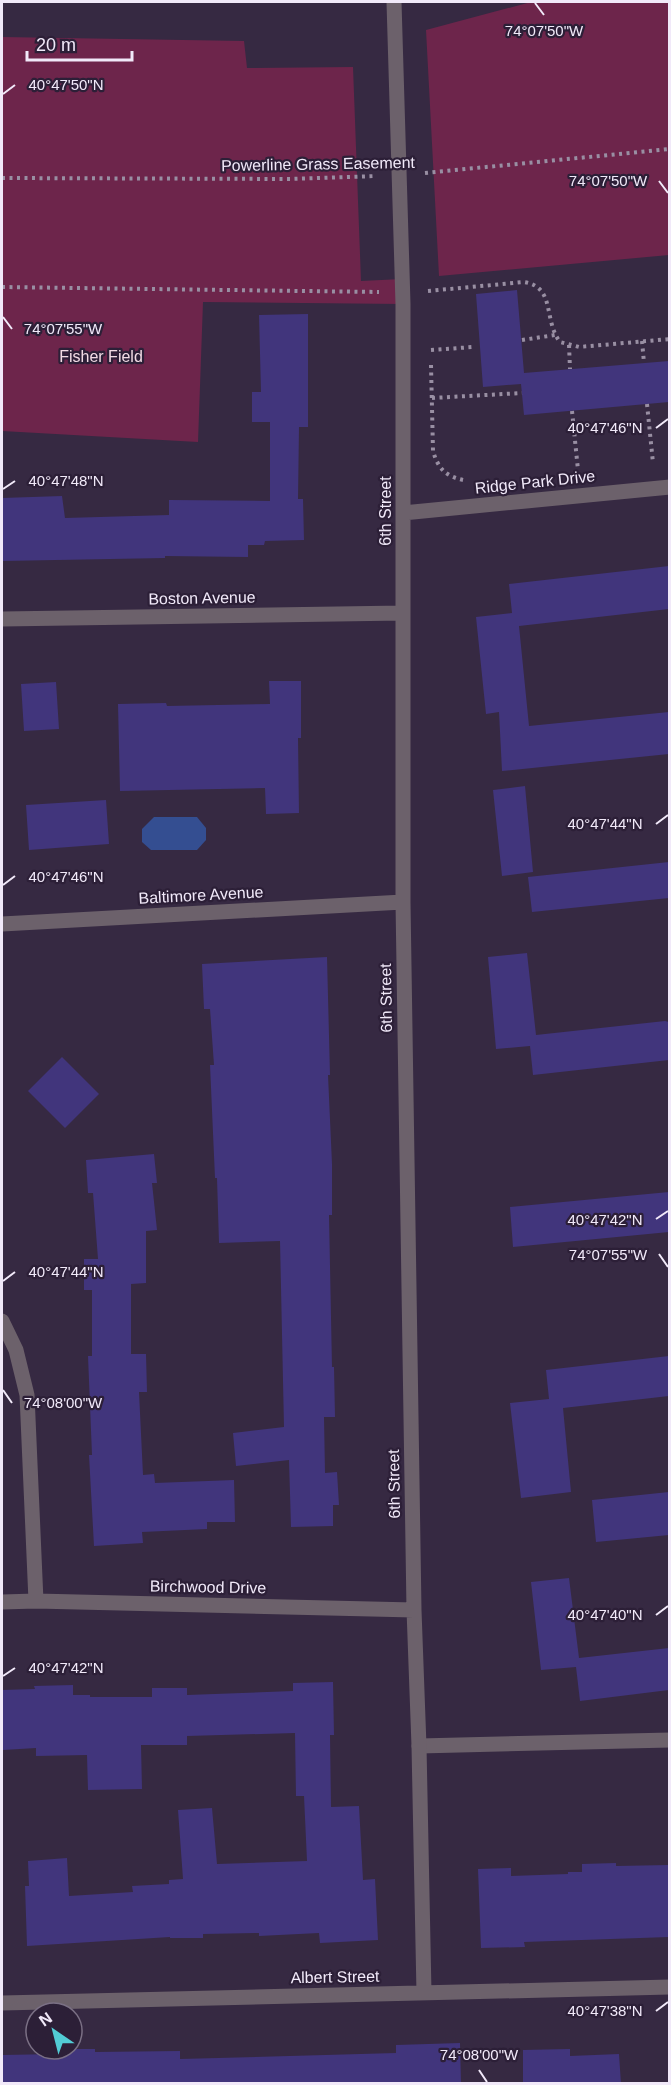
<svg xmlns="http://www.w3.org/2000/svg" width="671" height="2085" viewBox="0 0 671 2085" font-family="Arial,sans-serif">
<rect width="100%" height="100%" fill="#362942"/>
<!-- green -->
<path fill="#6d254b" d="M531,2H669V255L439,276L426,30Z
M2,37L244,41L247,68L353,67L361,281L402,279L403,304L203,302L198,442L2,431Z"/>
<!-- water -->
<path fill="#344e91" d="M154,817H197L206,828V840L197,850H151L142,842V829Z"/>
<!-- building -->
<path fill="#41357c" d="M517,290L524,373L669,361V402L524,415L521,384L483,387L476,294Z
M308,314V427H299L298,499H303L304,540L265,541L264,545H248V557L165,556V558L2,561V498L62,496L65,518L169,515V500L270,501V422H252V392H261L259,315Z
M669,566V609L519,626L529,726L669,712V754L502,771L499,712L486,714L476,617L512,613L509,584Z
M269,681H301V738H298L299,813L266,814L265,788L120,791L118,704L166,703L167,706L270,704Z
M56,682L59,729L24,731L21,684Z
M525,786L533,872L502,876L493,790Z
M106,800L109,844L29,850L26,805Z
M669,862V898L532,912L528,877Z
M527,953L536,1035L665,1021L669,1022V1060L533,1075L530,1046L496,1049L488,957Z
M327,957L330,1075H328L332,1164V1215H329L332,1367H334L335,1417H324L325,1473L337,1472L339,1505H333V1526L291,1527L289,1460L236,1466L233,1433L284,1427L280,1241L219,1243L217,1178H215L210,1065H214L210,1009H204L202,964Z
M62,1057L99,1094L65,1128L28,1091Z
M154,1154L157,1183H152L157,1230L146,1231V1283L131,1284V1354H146L147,1392H139L143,1475L154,1474L155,1483L234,1480L235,1522H207V1529L142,1532L143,1543L94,1546L89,1455H92L88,1356H92V1290H84V1259H98L93,1193H88L86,1160Z
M669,1192V1232L513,1247L510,1207Z
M669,1356V1396L563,1408L571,1492L521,1498L510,1403L549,1399L546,1370Z
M669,1492V1535L596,1542L592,1500Z
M569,1578L579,1658L669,1648V1690L580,1701L576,1667L541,1670L531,1582Z
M333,1682L334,1735H330L331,1807L359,1806L363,1880L375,1879L378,1940L320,1943L319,1933L259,1936V1933L203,1934V1938H170V1937L27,1946L25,1886H29L28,1861L67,1858L69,1896L133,1892L132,1886L169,1884V1880L183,1879L178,1810L212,1808L217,1864L307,1861L304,1796H296L295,1733L187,1736V1745H141L142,1789L88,1790L87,1755L36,1756V1748L3,1750L2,1690L35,1689L34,1686L73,1685V1695H90V1697H152V1688H187V1695L293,1691V1683Z
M616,1863V1866L669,1865V1937L524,1942L525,1947L481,1948L478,1869L511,1868V1876L568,1874V1872H582V1864Z
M460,2043L461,2084H2V2055L58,2054V2049H95V2052L180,2051V2059L396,2053V2045Z
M570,2049V2056L619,2054L621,2084H523V2050Z"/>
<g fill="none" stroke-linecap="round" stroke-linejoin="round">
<!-- path -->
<path stroke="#998fa3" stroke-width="4" stroke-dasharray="3 4.5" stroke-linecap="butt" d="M425,173L670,149
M2,178L290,179L376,176
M2,287L379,292
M428,291L524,282C556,287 543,320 560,342L579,347L670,339
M522,340L555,335
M642,341L644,363
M569,345L570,369
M431,350L473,347
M431,365L433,451C438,468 445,476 463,480
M432,398L522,393
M647,404L653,463
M572,411L578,470"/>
<!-- lane -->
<path stroke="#6c616b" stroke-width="15" d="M419,1746L670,1740"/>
<!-- street -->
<path stroke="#6c616b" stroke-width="15" d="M394,2L403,304V902L414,1610L419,1746L424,1993
M403,513L670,487
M2,619L403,613
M2,924L403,902
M2,1321L16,1350L27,1395L36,1601
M2,1602L36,1601L414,1610
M2,2003L670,1987"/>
</g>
<!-- ticks -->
<path fill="none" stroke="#f1e9f9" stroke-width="2" d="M535,3L544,15M3,94L15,85M659,181L668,193M3,317L12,329M656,428L668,419M3,489L15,481M656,824L668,815M3,885L15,876M656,1219L668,1211M659,1254L668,1267M3,1281L15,1272M3,1390L12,1403M656,1615L668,1606M3,1676L15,1668M656,2011L668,2002M479,2070L487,2082"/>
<g text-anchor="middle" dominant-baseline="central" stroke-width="4.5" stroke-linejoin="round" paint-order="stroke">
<!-- street labels -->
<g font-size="16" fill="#f1e9f9" stroke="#2c1f37">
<text transform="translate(318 164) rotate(-1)">Powerline Grass Easement</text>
<text transform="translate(535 482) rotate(-6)">Ridge Park Drive</text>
<text transform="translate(385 511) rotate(-90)">6th Street</text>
<text transform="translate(202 598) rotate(-1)">Boston Avenue</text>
<text transform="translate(201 895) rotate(-3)">Baltimore Avenue</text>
<text transform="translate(386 998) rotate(-91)">6th Street</text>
<text transform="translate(394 1484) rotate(-91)">6th Street</text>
<text transform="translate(208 1587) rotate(1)">Birchwood Drive</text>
<text transform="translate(335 1977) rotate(-1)">Albert Street</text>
</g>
<!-- park labels -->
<g font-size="16" fill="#f2dbe5" stroke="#2c1f37">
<text x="101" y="356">Fisher Field</text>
</g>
</g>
<g font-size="15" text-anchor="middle" fill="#f1e9f9" stroke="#2c1f37" stroke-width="4.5" stroke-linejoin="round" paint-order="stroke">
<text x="544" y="36">74°07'50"W</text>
<text x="66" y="90">40°47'50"N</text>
<text x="608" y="186">74°07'50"W</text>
<text x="63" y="334">74°07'55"W</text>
<text x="605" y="433">40°47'46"N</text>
<text x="66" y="486">40°47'48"N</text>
<text x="605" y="829">40°47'44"N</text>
<text x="66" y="882">40°47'46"N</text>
<text x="605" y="1225">40°47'42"N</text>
<text x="608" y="1260">74°07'55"W</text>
<text x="66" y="1277">40°47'44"N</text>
<text x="63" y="1408">74°08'00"W</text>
<text x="605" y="1620">40°47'40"N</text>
<text x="66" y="1673">40°47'42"N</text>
<text x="605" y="2016">40°47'38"N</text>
<text x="479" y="2060">74°08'00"W</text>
</g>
<!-- border -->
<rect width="671" height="2085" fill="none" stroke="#f1e9f9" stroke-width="6"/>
<!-- north arrow -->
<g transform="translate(54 2031) rotate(325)"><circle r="28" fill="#2c1f37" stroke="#7b7085" stroke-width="1.5"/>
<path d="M0-4.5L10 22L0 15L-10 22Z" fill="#52ccd5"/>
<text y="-9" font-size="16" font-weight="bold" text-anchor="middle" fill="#f1e9f9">N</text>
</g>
<!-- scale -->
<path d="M27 51v9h105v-9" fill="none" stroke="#f1e9f9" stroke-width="3"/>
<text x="36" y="51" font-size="18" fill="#f1e9f9" stroke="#2c1f37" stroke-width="4.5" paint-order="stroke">20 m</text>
</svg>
